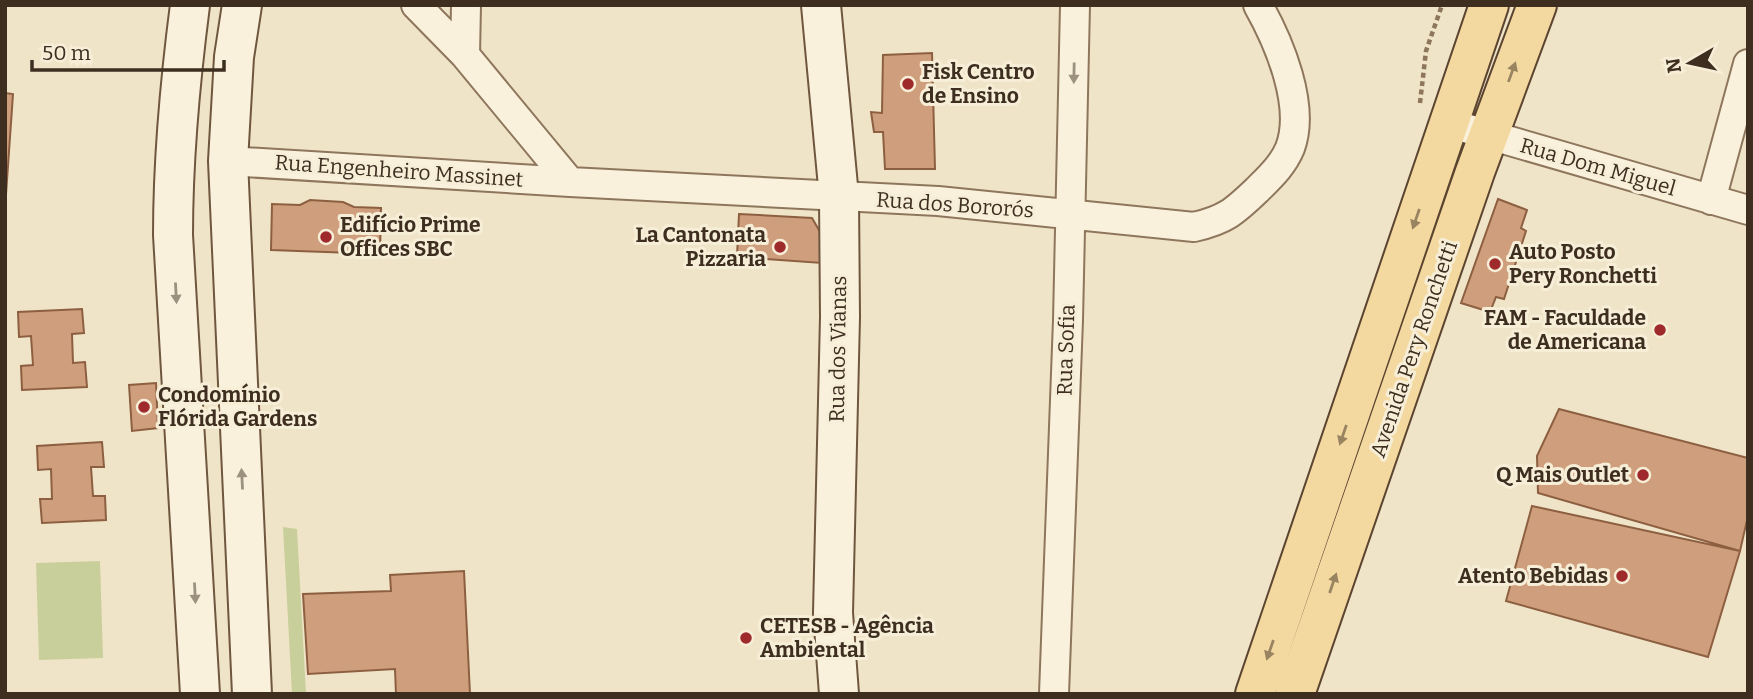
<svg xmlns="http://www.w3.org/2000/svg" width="1753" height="699" viewBox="0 0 1753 699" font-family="Bitter,serif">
<rect width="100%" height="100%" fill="#f0e4c8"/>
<!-- green -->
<path fill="#c9cf9b" d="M283,527L297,529L306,694H292Z
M100,561L103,658L39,660L36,563Z"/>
<!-- building -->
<path fill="#cf9f7d" stroke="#8d5f41" stroke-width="2" d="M932,53L935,169H885L883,132H874L871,112L882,113L883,55Z
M5,93L13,94L5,209Z
M1498,199L1527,210L1521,228L1526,231L1504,299L1496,297L1490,312L1461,303Z
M310,200L343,202L354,207L381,208L380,254L271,250L272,204L300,205Z
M739,214L812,218L823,237L822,263L737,257Z
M82,309L84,333L72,334L73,363L85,362L87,387L22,390L21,366L33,365L31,336L19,337L18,312Z
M156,383L158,428L132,431L129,385Z
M1559,409L1748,458V516L1740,551L1538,493L1537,456Z
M102,442L104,467H91L93,496H105L106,520L42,523L40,499H52L51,469L38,470L37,446Z
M1532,506L1740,551L1708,657L1506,601Z
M464,571L470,694H396L395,669L308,674L303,594L391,591L390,575Z"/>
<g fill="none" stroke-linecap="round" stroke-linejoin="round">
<defs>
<path id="street" d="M416,5L465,55L570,182L938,201L1194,227C1225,220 1234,212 1257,190C1270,177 1283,165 1290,148C1306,106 1279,42 1258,5
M465,55L466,5
M1448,123L1748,210
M228,161L570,182
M1711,200L1748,64
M1054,694L1068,320L1075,5"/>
<path id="secondary" d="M190,5C180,82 173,158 173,235L200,694
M242,5L234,57L228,161L252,694
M821,5L839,197L840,317L833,613L839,694"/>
<path id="primary" d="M1255,694L1489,5
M1295,694L1475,172L1537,5"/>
</defs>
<!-- street casing -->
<use href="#street" stroke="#8d765c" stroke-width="32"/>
<!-- secondary casing -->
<use href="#secondary" stroke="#6f573f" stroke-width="42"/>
<!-- primary casing -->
<use href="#primary" stroke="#5b4430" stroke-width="42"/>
<!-- path -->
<path stroke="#8d765c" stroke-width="4.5" stroke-dasharray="5 3.5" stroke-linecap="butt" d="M1420,103L1426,51L1442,5"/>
<!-- street -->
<use href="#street" stroke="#faf1dc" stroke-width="28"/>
<!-- secondary -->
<use href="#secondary" stroke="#faf1dc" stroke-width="38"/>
<!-- primary -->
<use href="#primary" stroke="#f3d9a0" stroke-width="38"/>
</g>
<!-- one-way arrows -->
<defs><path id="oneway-solid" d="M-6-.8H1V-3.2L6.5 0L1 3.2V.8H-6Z" transform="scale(1.75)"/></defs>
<g fill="#988460">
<use href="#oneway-solid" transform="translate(1512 72) rotate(-70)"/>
<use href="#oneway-solid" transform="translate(1416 219) rotate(109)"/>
<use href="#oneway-solid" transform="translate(1343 435) rotate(109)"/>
<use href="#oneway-solid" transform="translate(1333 583) rotate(-71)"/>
<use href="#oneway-solid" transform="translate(1270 650) rotate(109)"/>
</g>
<g fill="#9c907e">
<use href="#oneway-solid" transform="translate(1074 73) rotate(91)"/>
<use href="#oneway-solid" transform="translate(176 293) rotate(87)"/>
<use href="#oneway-solid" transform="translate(242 479) rotate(-93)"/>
<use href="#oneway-solid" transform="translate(195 593) rotate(87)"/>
</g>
<!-- markers -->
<g fill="#9e2a2b" stroke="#f7eed8" stroke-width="2.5">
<circle cx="908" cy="84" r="7"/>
<circle cx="326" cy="237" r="7"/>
<circle cx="780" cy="247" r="7"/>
<circle cx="1495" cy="264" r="7"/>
<circle cx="1660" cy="330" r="7"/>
<circle cx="144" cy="407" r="7"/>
<circle cx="1643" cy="475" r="7"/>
<circle cx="1622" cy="576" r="7"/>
<circle cx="746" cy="638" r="7"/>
</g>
<g text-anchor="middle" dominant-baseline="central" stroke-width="6" stroke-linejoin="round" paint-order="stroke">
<!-- poi labels -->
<g font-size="21" font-weight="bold" fill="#3d2e20" stroke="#f7eed8" text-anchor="start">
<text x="922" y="72">Fisk Centro<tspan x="922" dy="24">de Ensino</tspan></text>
<text x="340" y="225">Edifício Prime<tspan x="340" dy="24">Offices SBC</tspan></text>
<text x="766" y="235" text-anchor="end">La Cantonata<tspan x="766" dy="24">Pizzaria</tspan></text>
<text x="1509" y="252">Auto Posto<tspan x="1509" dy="24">Pery Ronchetti</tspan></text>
<text x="1646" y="318" text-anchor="end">FAM - Faculdade<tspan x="1646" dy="24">de Americana</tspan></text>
<text x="158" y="395">Condomínio<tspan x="158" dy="24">Flórida Gardens</tspan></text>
<text x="1629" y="475" text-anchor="end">Q Mais Outlet</text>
<text x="1608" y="576" text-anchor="end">Atento Bebidas</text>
<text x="760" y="626">CETESB - Agência<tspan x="760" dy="24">Ambiental</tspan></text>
</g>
<!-- street labels -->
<g font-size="21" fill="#3d2e20" stroke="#f7eed8">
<text transform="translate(1598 167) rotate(16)">Rua Dom Miguel</text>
<text transform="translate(399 171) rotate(4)">Rua Engenheiro Massinet</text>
<text transform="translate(955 205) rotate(4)">Rua dos Bororós</text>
<text transform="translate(838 349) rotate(-89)">Rua dos Vianas</text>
<text transform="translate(1414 349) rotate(-71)">Avenida Pery Ronchetti</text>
<text transform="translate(1066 350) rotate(-88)">Rua Sofia</text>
</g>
</g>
<!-- border -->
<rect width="1753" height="699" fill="none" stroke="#3d2e20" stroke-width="14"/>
<!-- north arrow -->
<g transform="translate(1690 63) rotate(261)" stroke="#f7eed8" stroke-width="5" paint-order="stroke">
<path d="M0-5L12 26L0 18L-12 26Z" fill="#3d2e20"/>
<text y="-10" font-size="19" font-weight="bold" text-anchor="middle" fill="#3d2e20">N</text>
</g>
<!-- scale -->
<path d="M32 60v10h192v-10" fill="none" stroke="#3d2e20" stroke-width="3.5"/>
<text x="42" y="60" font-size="21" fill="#3d2e20" stroke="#f7eed8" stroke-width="5" paint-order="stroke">50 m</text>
</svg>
